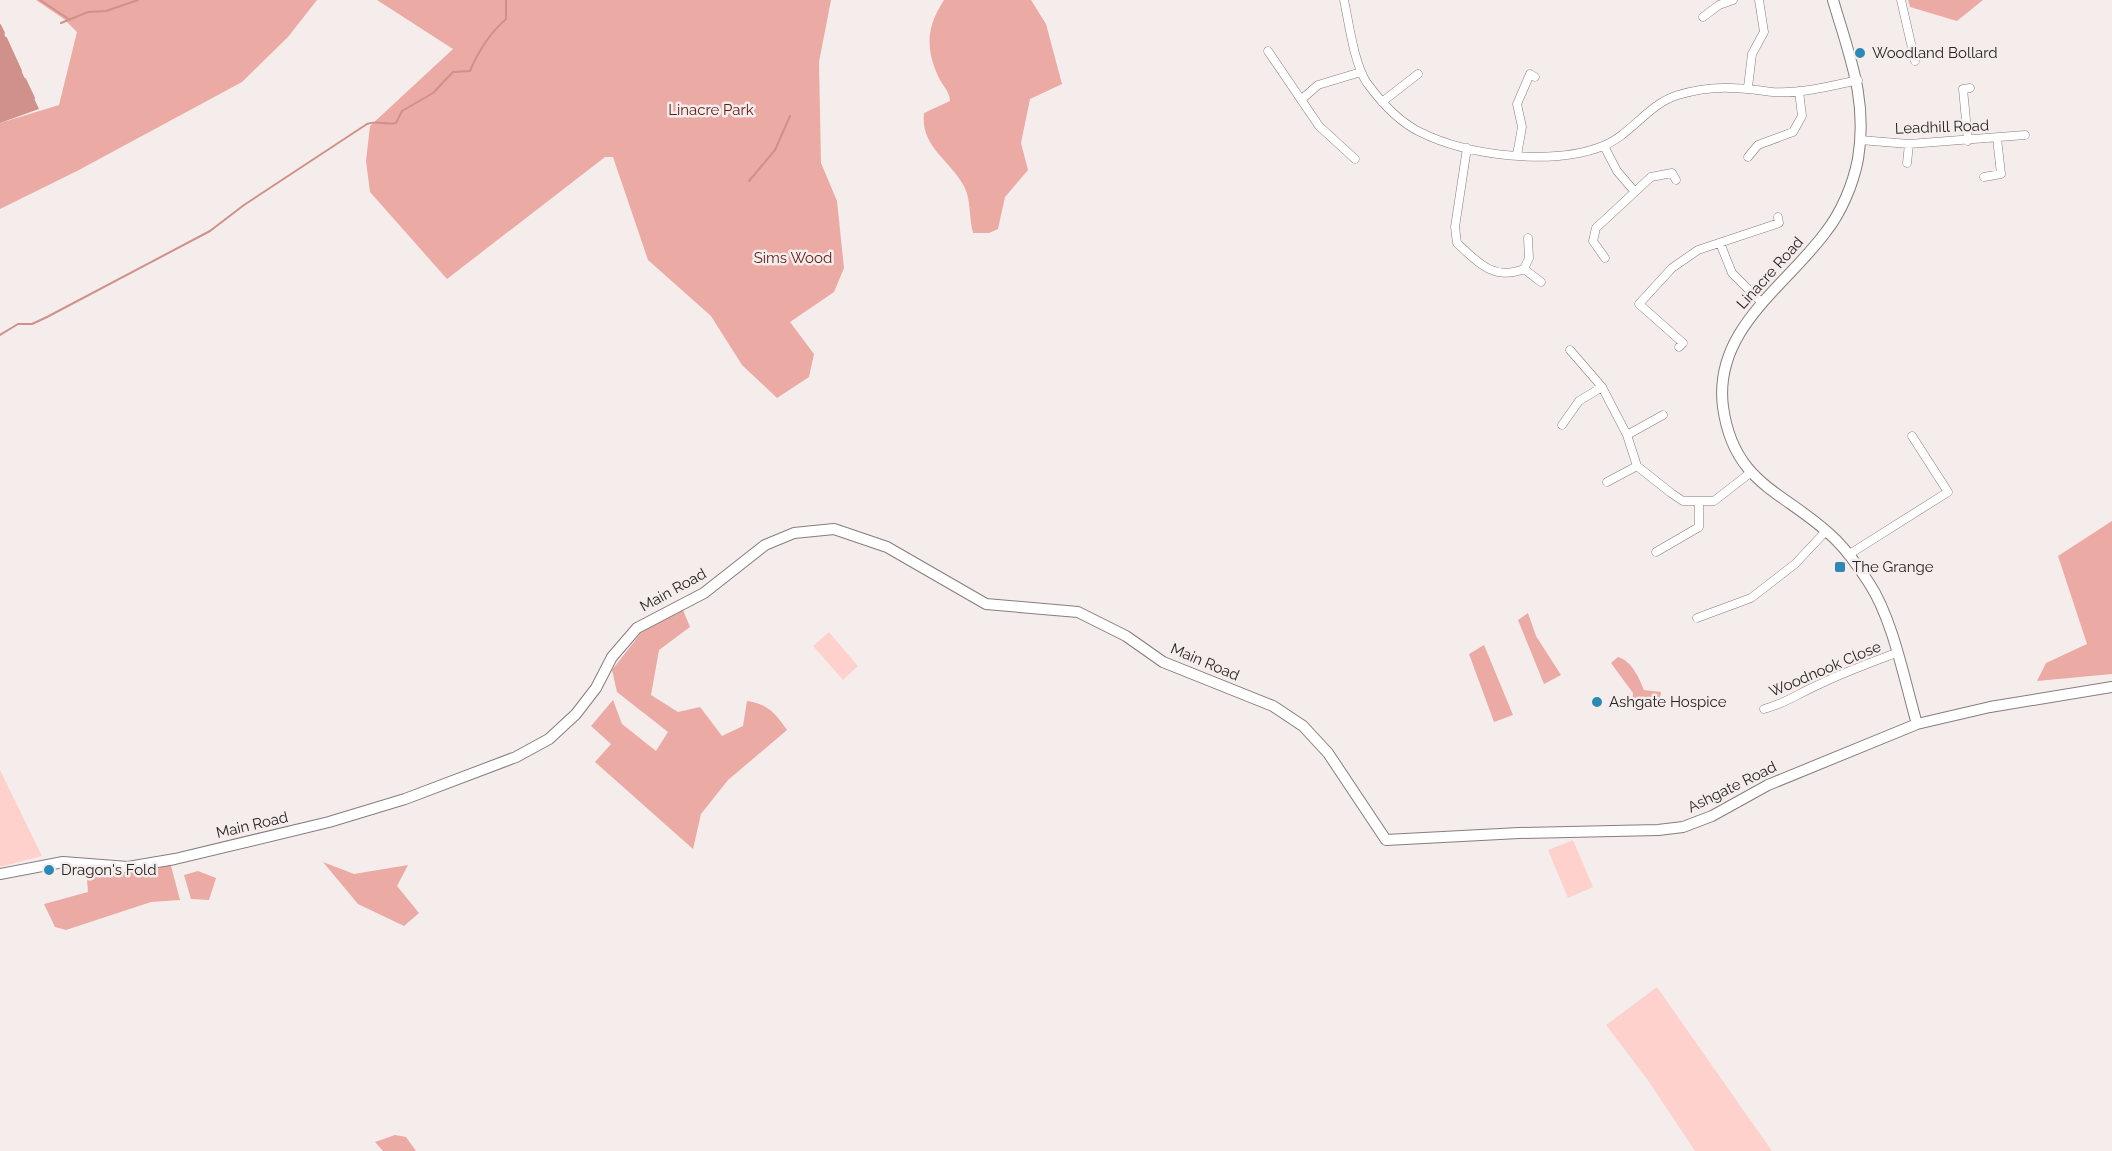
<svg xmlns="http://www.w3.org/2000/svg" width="2112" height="1151" viewBox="0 0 2112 1151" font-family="Raleway,sans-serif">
<rect width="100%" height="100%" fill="#f5edec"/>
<!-- green -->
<path fill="#ffd1cc" d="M829,632L858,666L843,680L813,646Z
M0,770L42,856L0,867Z
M1573,840L1593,887L1568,898L1548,850Z
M1657,987L1772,1151H1695L1647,1079L1606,1025Z"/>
<!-- forest -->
<path fill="#ebaaa3" d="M36,0H317L288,37L242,82L77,171L0,209V123L59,105L77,32L64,19Z
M377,0H831L819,62L821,163L837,201L844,268L834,292L790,322L814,354L809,377L777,398L742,365L711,316L648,260L613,157H605L447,279L370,192L366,161L370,126L453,49Z
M944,0H1031L1046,24L1062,84L1030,99L1021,143L1028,170L1005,197L998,229L989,233H973C969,218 971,199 964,186C950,160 920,146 924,113L950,101C950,92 942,85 938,76C925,47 927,26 944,0Z
M1908,0H1983L1957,21L1910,7Z
M2112,521V674L2037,681L2046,663L2087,644L2058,556Z
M683,610L690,627L659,650L651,695L678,712L700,707L722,736L743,726L747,701C768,704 775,713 787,730L728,780L701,814L693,849L595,762L611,744L591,726L613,700L622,724L656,751L668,732L617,692L612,670L644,629Z
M1528,613L1536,636L1561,675L1544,684L1518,620Z
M1484,645L1513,715L1494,722L1469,654Z
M1618,657C1632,661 1639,678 1644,690L1661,692L1659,705L1632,706L1633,693L1611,663Z
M170,862L180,900L151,902L66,930L55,927L44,904L88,892L86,868L128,872Z
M323,862L354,874L408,865L397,886L419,913L404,926L358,904Z
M198,871L216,878L209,900L191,899L184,875Z
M395,1135L406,1137L416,1151H383L375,1142Z"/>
<!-- water -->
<path fill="#d0918a" d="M0,25L39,109L0,123Z"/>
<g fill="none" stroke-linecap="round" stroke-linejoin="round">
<!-- stream -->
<path stroke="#d0918a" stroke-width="2" d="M40,0L70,20
M61,23L88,12L106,11L138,0
M0,25L4,33
M6,38L21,71
M25,79L34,98
M749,181L775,150L790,116
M0,335L18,324H32L47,317L210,231L244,205L367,124C377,120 385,125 396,123L402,111L433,93L453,72L470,71C478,52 490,33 506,19V0"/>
<defs>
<path id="street" d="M1344,0C1349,23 1354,64 1367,83C1381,102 1399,122 1420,132C1468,156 1553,166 1603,146C1631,135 1648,104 1678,95C1713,84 1738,88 1773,92C1800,94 1831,86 1858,80
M1901,0L1915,61
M1703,17L1719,5L1733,0
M1268,51L1319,126L1355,159
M1748,87L1752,54L1764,32L1759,0
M1302,99L1318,85L1361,72
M1382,102L1418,74
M1860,140L1909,144L2025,135
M1968,141L1963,89L1970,88
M1604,146L1617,171L1635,192
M1467,148L1455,227L1457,243C1478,263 1494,281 1524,269L1541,282
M1517,155L1522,127L1517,104L1530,74L1535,77
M1748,157L1758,145L1793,132L1802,116L1799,91
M1907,163L1909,144
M1984,177L2001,174L1997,138
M1720,243L1732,273L1762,303
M1605,258L1593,241L1596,228L1651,177L1672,173L1676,180
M1524,269L1529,258L1528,238
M1679,347L1683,343L1639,304L1672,268L1698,250L1779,223L1778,217
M1570,350L1602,387L1627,435L1637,466L1671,493L1683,501H1714L1750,473
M1562,425L1579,401L1602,387
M1627,435L1663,415
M1607,482L1637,466
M1656,552L1699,527V503
M1848,555L1948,492L1912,436
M1697,618L1751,598L1795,564L1826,531
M1764,709C1787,703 1799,693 1820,684C1845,672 1870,663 1896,653"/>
<path id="secondary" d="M1833,0C1849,55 1868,99 1858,159C1853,185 1841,213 1825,233C1785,287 1713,330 1723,407C1734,487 1788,492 1836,540C1848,552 1860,569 1869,583C1893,619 1905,683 1917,724
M0,874L63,862L128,867L175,859L329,822L405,799L516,757L549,739L576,714L596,688L612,657L637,628L704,593L765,545L794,533L834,529L887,547L986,604L1078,612L1126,636L1163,662L1273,706L1303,726L1328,753L1386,840L1519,833L1658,830L1683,827L1712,816L1768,785L1917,724L1990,707L2112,687"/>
</defs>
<!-- street casing -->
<use href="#street" stroke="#857e7d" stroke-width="9"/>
<!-- secondary casing -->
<use href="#secondary" stroke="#857e7d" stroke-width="12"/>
<!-- street -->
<use href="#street" stroke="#fff" stroke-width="8"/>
<!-- secondary -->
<use href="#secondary" stroke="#fff" stroke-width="10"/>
</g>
<!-- markers -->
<g fill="#2c89b5" stroke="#f5edec" stroke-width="2">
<circle cx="1860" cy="53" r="6"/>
<rect x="1834" y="561" width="12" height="12" rx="3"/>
<circle cx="1597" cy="702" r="6"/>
<circle cx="49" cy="870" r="6"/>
</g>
<g text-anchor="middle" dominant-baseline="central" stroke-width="5" stroke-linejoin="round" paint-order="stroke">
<!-- poi labels -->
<g font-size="15" fill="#272424" stroke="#f5edec" text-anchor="start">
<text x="1872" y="53">Woodland Bollard</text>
<text x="1852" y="567">The Grange</text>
<text x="1609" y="702">Ashgate Hospice</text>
<text x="61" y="870">Dragon's Fold</text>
</g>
<!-- park labels -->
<g font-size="15" fill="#641918" stroke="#f5edec">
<text x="711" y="110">Linacre Park</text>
<text x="793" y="258">Sims Wood</text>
</g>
<!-- street labels -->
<g font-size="15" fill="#272424" stroke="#f5edec">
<text transform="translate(1942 127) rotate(-2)">Leadhill Road</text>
<text transform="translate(1770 273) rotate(-48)">Linacre Road</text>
<text transform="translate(673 590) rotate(-29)">Main Road</text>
<text transform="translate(1205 662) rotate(23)">Main Road</text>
<text transform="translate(1825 669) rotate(-23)">Woodnook Close</text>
<text transform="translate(1732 787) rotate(-26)">Ashgate Road</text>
<text transform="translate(252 825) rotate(-13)">Main Road</text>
</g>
</g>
</svg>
